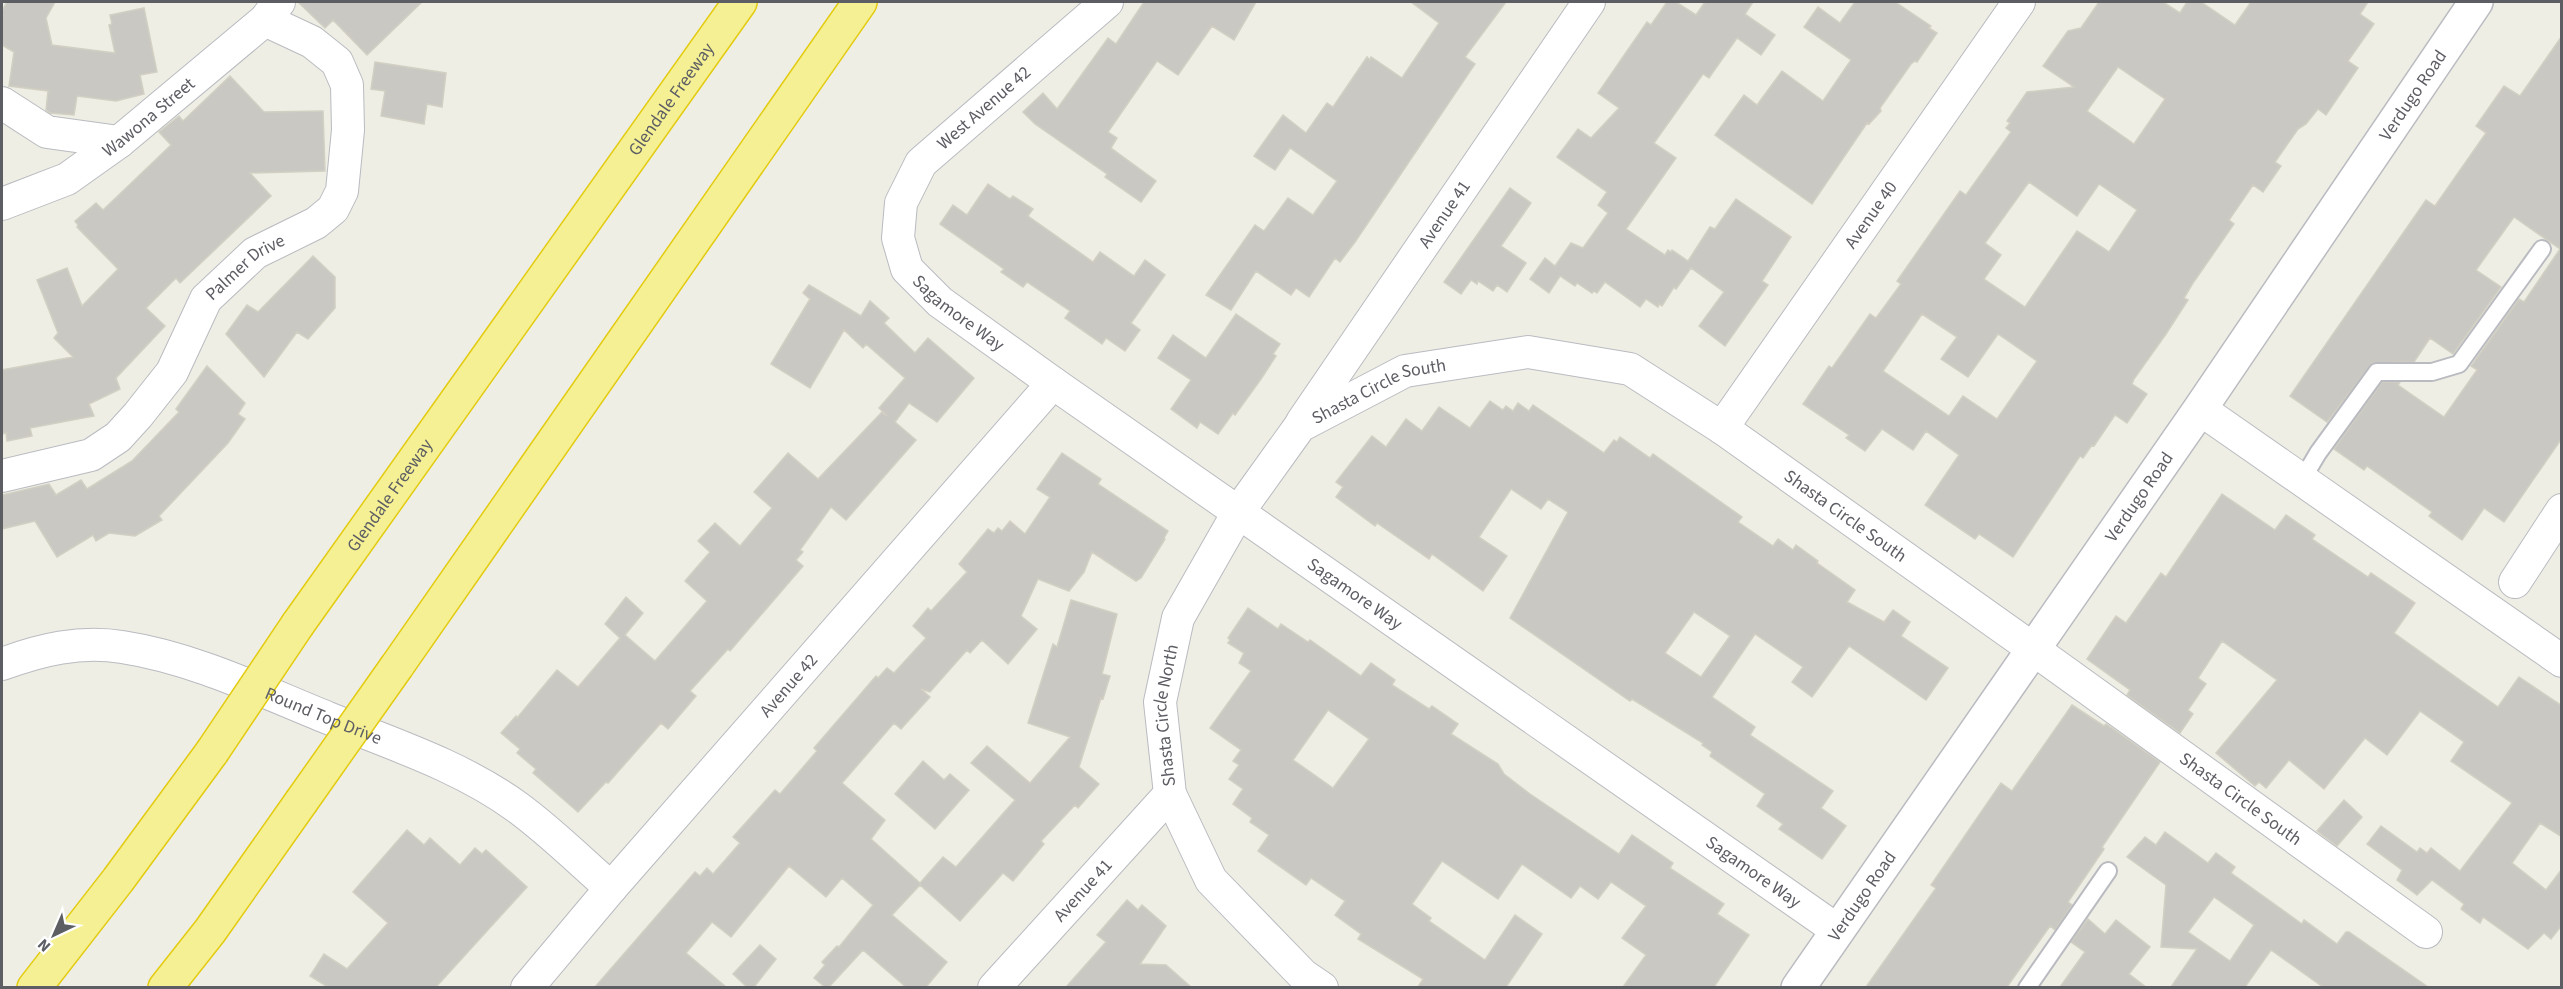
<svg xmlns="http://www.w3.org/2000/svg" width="2563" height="989" viewBox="0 0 2563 989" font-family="'Source Sans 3',sans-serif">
<rect width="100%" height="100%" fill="#eeeee5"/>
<!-- building -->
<path fill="#cac8c2" stroke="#d2d0c3" stroke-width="1.5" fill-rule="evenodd" d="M7,2H55L46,18L52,45L115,53L109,25L112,24L110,15L144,8L157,72L140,75L144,94L116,101L77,96L74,115L50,113L46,110L48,91L9,86L14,52L2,45V11Z
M298,2H422L367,55L333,20L325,28Z
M1144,2H1256L1234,40L1212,26L1178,75L1157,61L1108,132L1117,138L1111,148L1156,181L1141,202L1105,177L1107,174L1035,124L1023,112L1043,93L1057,109L1108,38L1116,44Z
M1411,2H1506L1465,57L1475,64L1355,242L1340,262L1335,258L1309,297L1296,288L1291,295L1256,271L1231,310L1206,295L1255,225L1264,231L1288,198L1313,215L1337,181L1290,148L1275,170L1254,156L1283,115L1306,133L1327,103L1333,107L1367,57L1370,60L1371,57L1402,78L1439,23Z
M1667,2H1676L1696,15L1705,2H1753L1745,14L1775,35L1761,55L1737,38L1709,78L1703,74L1654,143L1676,158L1626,229L1665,255L1668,250L1671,252L1672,250L1688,261L1710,227L1715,229L1736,199L1791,237L1762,281L1768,285L1725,346L1699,326L1724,292L1691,268L1676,289L1674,287L1662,306L1659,304L1658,307L1646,299L1640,307L1605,282L1597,293L1594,291L1592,293L1577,283L1575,286L1560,276L1549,293L1530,279L1545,258L1555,266L1571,243L1583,248L1608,213L1598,205L1607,192L1557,157L1578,129L1591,138L1619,108L1598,93L1647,22L1651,25Z
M1855,2H1895L1931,26L1929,28L1937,33L1917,62L1915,61L1911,64L1880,108L1881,111L1869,124L1867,123L1812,204L1715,135L1744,95L1757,105L1782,71L1823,101L1851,60L1804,27L1818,7L1840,23Z
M2099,2H2163L2180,13L2187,2H2201L2235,25L2251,2H2368L2360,14L2374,24L2348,61L2358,68L2326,115L2318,109L2306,124L2298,129L2275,162L2281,166L2263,192L2253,185L2229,220L2234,224L2193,283L2184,298L2188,300L2166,334L2134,379L2132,384L2147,394L2127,423L2115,415L2094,446L2092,445L2083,458L2080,456L2013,557L1979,534L1975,539L1925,505L1959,455L1926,431L1913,450L1882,429L1865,451L1846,438L1849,435L1803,404L1829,366L1832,368L1870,314L1876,318L1901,284L1897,281L1960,191L1966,195L2011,132L2006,128L2010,123L2007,121L2027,92L2074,87L2043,66L2068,31L2081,28ZM2118,67L2165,99L2134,144L2087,111ZM2029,182L2077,216L2099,184L2137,210L2109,252L2077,231L2025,307L1984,279L2001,255L1985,243ZM1922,314L1957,337L1941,359L1968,377L1998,334L2037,361L1997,419L1963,396L1949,416L1883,371Z
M2562,36V438L2504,522L2484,508L2462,540L2429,516L2432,512L2367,466L2364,470L2334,449L2382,382H2400L2398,385L2444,417L2477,370L2471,366L2519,299L2524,302L2560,249L2514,217L2476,270L2501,287L2453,354L2430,338L2414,362L2372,363L2327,422L2290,396L2426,200L2435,206L2486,133L2476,126L2504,86L2520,96Z
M375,62L446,73L442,107L427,104L424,124L381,116L385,91L371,89Z
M230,76L264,112L323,111L325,171L250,173L271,196L180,283L176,278L146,308L165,326L116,378L120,389L89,404L94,416L30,428L32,436L7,441L6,433L2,434V370L73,357L54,338L58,333L37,280L67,268L82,306L118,269L77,227L78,225L75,221L96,203L103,210L171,145L159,132L179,116L183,121Z
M988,184L1010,199L1013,196L1033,209L1028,216L1093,262L1100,252L1134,276L1145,260L1165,275L1131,323L1140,330L1125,351L1106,338L1102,344L1065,318L1070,311L1027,282L1023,287L1001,272L1004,269L940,224L953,205L967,215Z
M1510,188L1531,203L1501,246L1526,263L1507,292L1497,285L1493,291L1478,281L1477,284L1471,280L1461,294L1444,282Z
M313,256L335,277V308L308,339L297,332L264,377L226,334L247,305L258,312Z
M809,285L861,316L870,301L889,318L884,323L915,353L928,338L974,378L937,422L909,403L895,422L916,440L846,520L831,507L800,550L803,552L796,560L803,566L730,651L728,649L690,691L696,696L668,729L661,723L608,783L606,782L578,812L533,773L536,769L517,753L520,749L501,733L516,716L517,718L557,670L578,687L620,638L605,624L626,597L643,613L625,635L655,661L707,601L685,581L710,552L698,541L715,523L740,546L772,508L754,492L788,453L818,479L882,412L887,416L879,408L905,378L866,344L863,348L844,330L810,388L771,364L810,299L803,293Z
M1236,314L1280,344L1273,354L1276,356L1261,379L1235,415L1233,413L1218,434L1200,422L1197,428L1171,409L1191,380L1158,358L1173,335L1206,358Z
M207,366L245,403L238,414L245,419L228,443L159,516L162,520L135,536L109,533L96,541L93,535L57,557L35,521L2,529V495L49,484L56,495L81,480L87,489L132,461L179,412L176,409Z
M1490,401L1503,410L1506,406L1513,411L1518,403L1529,411L1533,405L1604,453L1614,440L1617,442L1620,437L1650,458L1653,454L1742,517L1738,522L1773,546L1778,539L1793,550L1796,545L1818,561L1817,563L1855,590L1847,602L1884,622L1893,610L1910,622L1901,636L1948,668L1926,700L1849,646L1812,697L1792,682L1803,667L1755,634L1712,697L1755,727L1750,735L1833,791L1821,808L1846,826L1822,859L1779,829L1783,824L1757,806L1765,794L1710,756L1712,752L1702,745L1703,743L1632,699L1630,701L1510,618L1568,512L1548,499L1541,509L1511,489L1479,537L1507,556L1483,591L1432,554L1429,559L1377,523L1375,526L1336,497L1343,487L1336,482L1372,436L1386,447L1406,419L1422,431L1439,407L1470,428ZM1694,612L1730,636L1701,677L1665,653Z
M1062,453L1101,479L1098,484L1168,531L1164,538L1165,539L1141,578L1136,581L1092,552L1084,572L1069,591L1038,579L1021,616L1037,629L1008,664L982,640L970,653L967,650L930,692L921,689L930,697L901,729L894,723L842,783L885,820L871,839L920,883L943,857L956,867L1015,800L971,763L987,746L1030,783L1070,737L1028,723L1053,644L1057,647L1071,600L1117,614L1102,674L1110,676L1103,699L1101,698L1079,767L1099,784L1078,808L1075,805L1041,841L1044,844L1013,881L1003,873L960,921L920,885L892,915L947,962L926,987H906L863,950L829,987H825L814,978L825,965L822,962L837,946L839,947L873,905L842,878L826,897L789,866L731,937L712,922L686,953L726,987H595L695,872L700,876L707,868L713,874L740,843L733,837L775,790L780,794L817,751L814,748L876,676L878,678L887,668L894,673L926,638L913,626L928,608L931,611L967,572L959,564L988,529L994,533L998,528L1002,531L1010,521L1025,534L1050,497L1037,489Z
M2222,494L2275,530L2286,515L2315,535L2312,539L2368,577L2371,573L2415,603L2394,633L2498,707L2519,677L2562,706V837L2540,823L2512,863L2546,890L2562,869V925L2551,939L2544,933L2528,949L2483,917L2480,923L2461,909L2464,904L2432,880L2417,895L2397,880L2402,870L2367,844L2381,826L2417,852L2420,848L2427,853L2431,848L2460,871L2512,803L2451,761L2464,742L2420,711L2387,755L2365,738L2324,789L2289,760L2266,788L2259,782L2255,786L2216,753L2277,680L2222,641L2198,678L2206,684L2188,710L2193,714L2180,733L2127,695L2130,690L2087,659L2116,616L2126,623L2161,573L2166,577Z
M1248,608L1278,629L1281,624L1308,642L1310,640L1361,676L1371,663L1395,680L1392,685L1429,709L1432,706L1458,724L1451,734L1498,764L1504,774L1530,794L1619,854L1632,835L1673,863L1670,868L1724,904L1717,914L1749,935L1714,987H1623L1646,955L1622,938L1646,906L1611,882L1598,899L1580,886L1571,898L1522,864L1498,899L1442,861L1412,904L1431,918L1429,921L1485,960L1515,915L1542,934L1506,987H1418L1423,979L1358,939L1361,934L1335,915L1345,901L1311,878L1306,885L1258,851L1269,835L1250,822L1252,818L1233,804L1243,789L1229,779L1239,765L1233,761L1241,750L1210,728L1251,671L1239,663L1244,653L1228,643L1230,640L1228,638ZM1328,710L1369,739L1333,788L1293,760Z
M2072,705L2104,726L2106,724L2160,762L2102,847L2104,849L2068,902L2072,905L2055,930L2050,926L2007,987H1866L1936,888L1931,885L2001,783L2012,791Z
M923,761L944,780L950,774L969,790L935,829L895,794Z
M2344,800L2362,817L2337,846L2317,831Z
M407,830L424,845L430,838L460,865L475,848L482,854L486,850L527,887L436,987H328L310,976L324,954L347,969L388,923L353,892Z
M2165,832L2208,863L2216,853L2235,867L2231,873L2302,924L2304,920L2337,944L2346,932H2349L2428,987H2323L2271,950L2245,987H2171L2197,949L2161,947L2166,885L2127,857L2145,837L2156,845ZM2214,897L2254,925L2230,961L2188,932Z
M1127,900L1138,910L1142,905L1166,926L1140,964L1166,965L1191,987H1066L1106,942L1097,935Z
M2088,919L2105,934L2116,920L2150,947L2129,974L2146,987H2060L2085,952L2071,942Z
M760,945L776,959L754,987H747L733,974Z"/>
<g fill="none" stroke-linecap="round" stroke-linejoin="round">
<defs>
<path id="service" d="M2302,480L2318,453L2377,372H2432L2459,364L2542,249
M2027,988L2108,871"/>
<g id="minor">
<path id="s1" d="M1107,2L921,163L901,203L898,238L907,269L940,302L1053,383L1837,930"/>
<path d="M2,103L47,132L119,142"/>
<path id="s2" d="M2,204L67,179L119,142L265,20L279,2"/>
<path d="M2200,409L2562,661"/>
<path id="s3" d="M1302,422L1589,2"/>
<path id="s4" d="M1722,428L2019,2"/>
<path id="s5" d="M2,476L91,455L118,437L138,415L172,372L206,299L255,253L316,223L333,209L342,191L348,130L347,85L337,62L312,42L265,20"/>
<path d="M2515,582L2562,510"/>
<path id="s6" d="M2,664C40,650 80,640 122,647C194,658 261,691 328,718C392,744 461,766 517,807C550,831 580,861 611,888"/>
<path id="s7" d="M527,988L611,888L1053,383"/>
<path id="s8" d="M994,988L1170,794"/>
<path id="s9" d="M1322,988L1303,975L1211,880L1170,794L1160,702L1178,618L1239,511L1300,426L1405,371L1528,352L1630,369L1722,428L2033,649L2426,932"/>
</g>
<g id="secondary">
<path id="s10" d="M1798,988L2200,409L2476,2"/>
</g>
<g id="motorway">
<path id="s11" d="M298,624L740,2"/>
<path d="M397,666L860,2"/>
<path d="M34,988L118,880L212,752"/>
<path d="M165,988L210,931L301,802"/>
</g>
</defs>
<!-- service casing -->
<use href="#service" stroke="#b9bbc0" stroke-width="20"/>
<!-- minor casing -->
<use href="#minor" stroke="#b9bbc0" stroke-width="34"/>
<!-- secondary casing -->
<use href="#secondary" stroke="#babbc1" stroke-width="36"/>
<!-- motorway casing -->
<use href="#motorway" stroke="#e3cb0f" stroke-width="36"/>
<!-- service -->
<use href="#service" stroke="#fff" stroke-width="16"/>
<!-- minor -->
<use href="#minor" stroke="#fff" stroke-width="32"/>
<!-- secondary -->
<use href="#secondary" stroke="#fff" stroke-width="33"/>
<!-- motorway -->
<use href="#motorway" stroke="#f6f094" stroke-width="33"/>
<defs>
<path id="motorway-bridge" d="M212,752L298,624
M301,802L397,666"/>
</defs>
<!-- motorway-bridge casing -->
<use href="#motorway-bridge" stroke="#e3cb0f" stroke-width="36" stroke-linecap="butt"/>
<!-- motorway-bridge -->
<use href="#motorway-bridge" stroke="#f6f094" stroke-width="33"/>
</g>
<g text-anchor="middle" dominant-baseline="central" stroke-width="5" stroke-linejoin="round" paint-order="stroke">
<!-- street labels -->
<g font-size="18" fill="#5c5e64" stroke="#fff">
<text stroke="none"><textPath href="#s10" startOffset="1084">Verdugo Road</textPath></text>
<text stroke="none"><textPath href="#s11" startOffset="644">Glendale Freeway</textPath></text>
<text transform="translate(984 108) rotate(-41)">West Avenue 42</text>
<text stroke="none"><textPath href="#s2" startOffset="172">Wawona Street</textPath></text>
<text stroke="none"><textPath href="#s3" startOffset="252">Avenue 41</textPath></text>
<text stroke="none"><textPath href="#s4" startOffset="260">Avenue 40</textPath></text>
<text stroke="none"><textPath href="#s5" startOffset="340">Palmer Drive</textPath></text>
<text stroke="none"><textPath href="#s1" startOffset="426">Sagamore Way</textPath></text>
<text stroke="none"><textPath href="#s9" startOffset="744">Shasta Circle South</textPath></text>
<text stroke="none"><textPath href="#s11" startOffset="158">Glendale Freeway</textPath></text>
<text stroke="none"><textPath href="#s10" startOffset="598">Verdugo Road</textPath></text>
<text stroke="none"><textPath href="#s9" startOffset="1264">Shasta Circle South</textPath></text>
<text stroke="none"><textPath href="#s1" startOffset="912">Sagamore Way</textPath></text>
<text stroke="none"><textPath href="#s7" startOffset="400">Avenue 42</textPath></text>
<text stroke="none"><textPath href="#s9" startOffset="330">Shasta Circle North</textPath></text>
<text stroke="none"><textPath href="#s6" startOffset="336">Round Top Drive</textPath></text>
<text stroke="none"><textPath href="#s9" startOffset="1750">Shasta Circle South</textPath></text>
<text stroke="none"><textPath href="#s1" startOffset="1398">Sagamore Way</textPath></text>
<text stroke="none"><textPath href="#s8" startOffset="132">Avenue 41</textPath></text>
<text stroke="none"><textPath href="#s10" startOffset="112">Verdugo Road</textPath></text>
</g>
</g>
<!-- border -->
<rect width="2563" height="989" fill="none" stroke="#5c5e64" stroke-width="6"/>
<!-- north arrow -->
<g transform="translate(54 935) rotate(224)" stroke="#ffffff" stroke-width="4.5" paint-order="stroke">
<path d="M0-4.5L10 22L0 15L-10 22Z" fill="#5c5e64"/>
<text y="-9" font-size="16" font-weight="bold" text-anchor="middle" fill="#5c5e64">N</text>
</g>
</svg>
